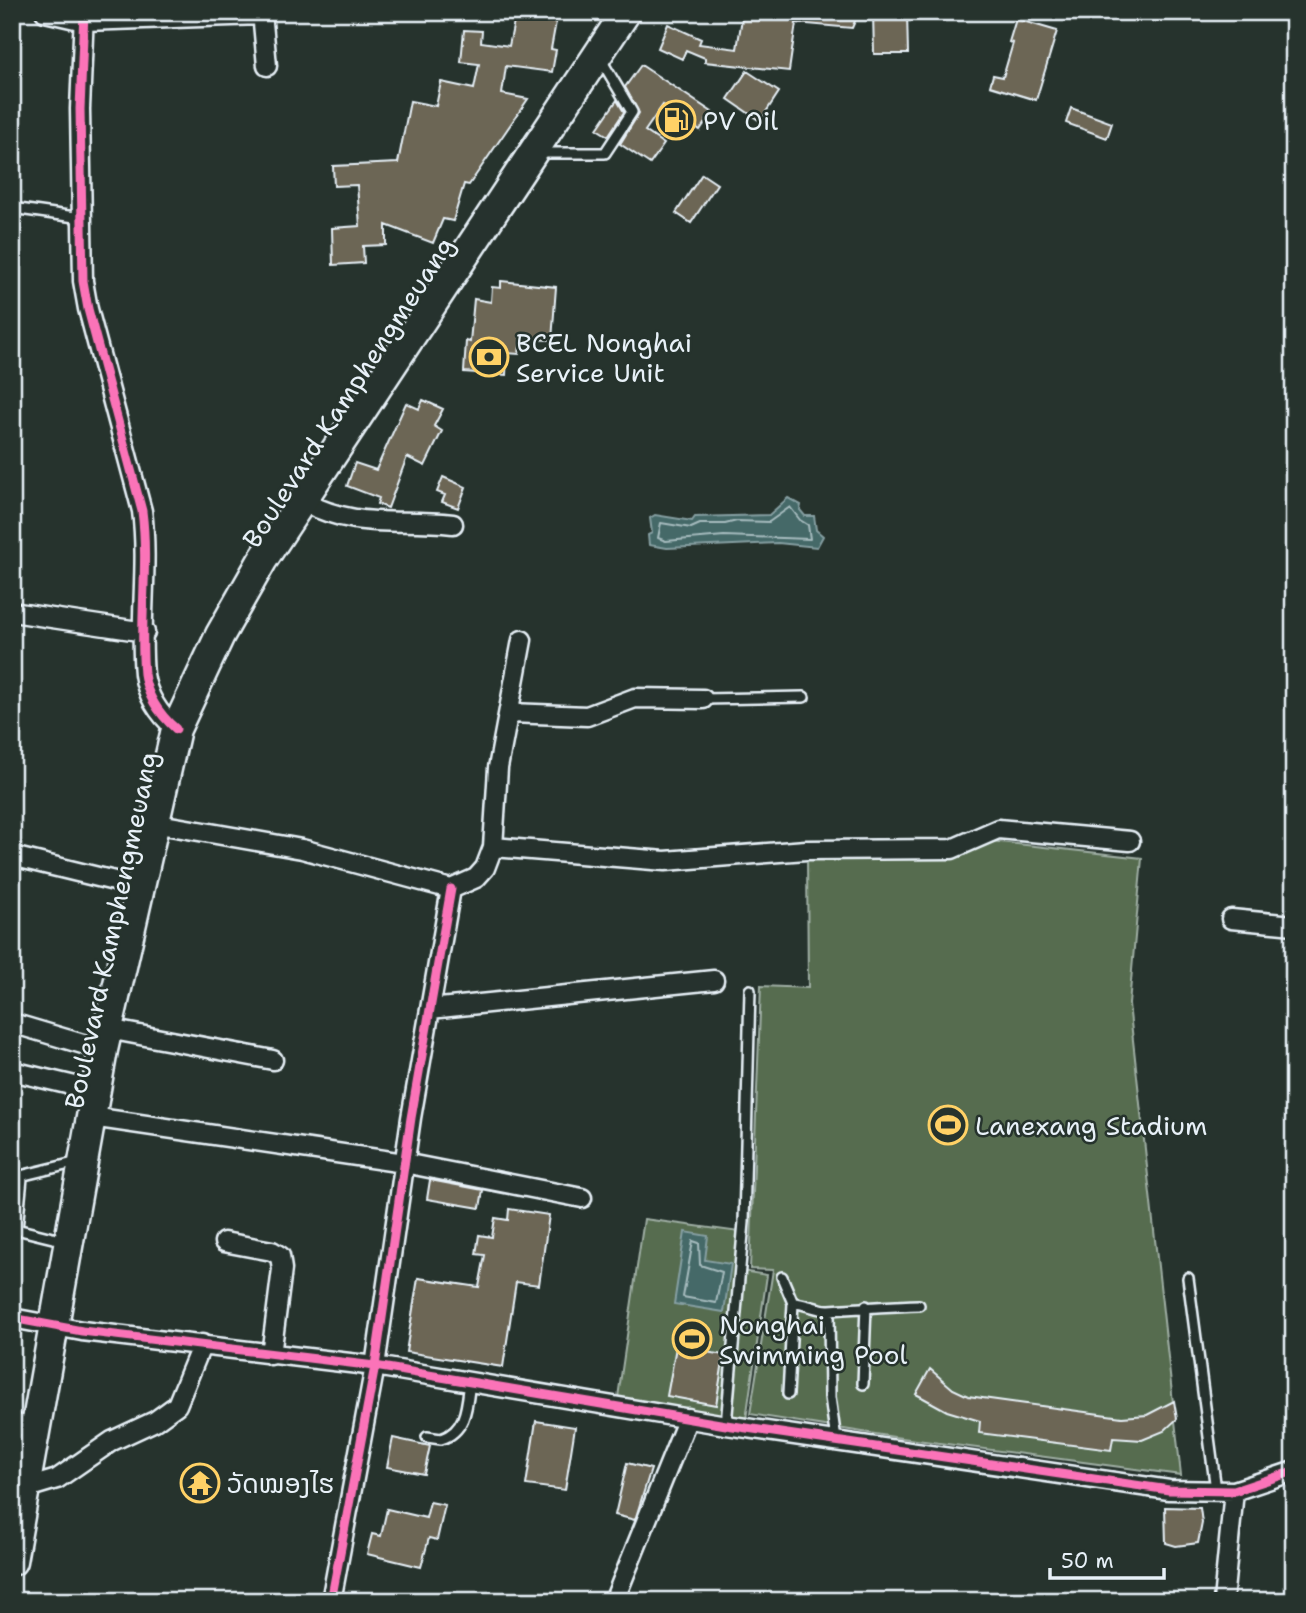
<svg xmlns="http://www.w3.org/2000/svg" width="1306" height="1613" viewBox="0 0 1306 1613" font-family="'Shantell Sans','Noto Sans Lao',sans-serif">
<rect width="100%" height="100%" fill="#26332d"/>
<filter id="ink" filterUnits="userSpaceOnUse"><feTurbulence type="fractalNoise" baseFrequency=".0143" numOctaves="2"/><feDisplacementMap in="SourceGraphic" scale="14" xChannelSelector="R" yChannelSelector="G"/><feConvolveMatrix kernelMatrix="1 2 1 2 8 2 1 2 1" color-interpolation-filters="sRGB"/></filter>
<g filter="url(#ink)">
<!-- green -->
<path fill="#566c50" stroke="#9faea4" stroke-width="2" d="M981,840L1142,858L1129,1004L1181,1475L894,1437L750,1414L773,1270L750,1269L761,986L808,988L807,857L966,855Z
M644,1219L740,1232L735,1270L767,1275L745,1426L617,1404Z"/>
<!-- water -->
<path fill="#446968" stroke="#869fa2" stroke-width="2" d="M788,498L801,505L800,510L805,516H814L816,530L823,536L817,547L778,543L667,548L649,545L648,535L652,533L650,518L655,515L692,521L695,517L769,515Z
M685,1232L708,1236L705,1260L731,1264L724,1312L674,1304Z"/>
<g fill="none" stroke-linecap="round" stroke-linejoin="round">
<!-- shore -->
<path stroke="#a6bbbe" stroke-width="2" d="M790,507L800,520L808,525L810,539L724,536L666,541L658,538L661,523L691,528L700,524H725L737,521L769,522Z
M693,1241L699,1243L700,1265L722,1272L716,1303L683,1297Z"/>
</g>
<!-- building -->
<path fill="#6c6655" stroke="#e8f1f8" stroke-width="2" d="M516,12H534L533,18L556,22L551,49L556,50L552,72L506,66L502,94L528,99L469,185L464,184L453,221L443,219L433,243L386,225V245L363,246L364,263L333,265L332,228L360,226L357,185L334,186L333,166L398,163L410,101L436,106L441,82L474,89L479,64L461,62L464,30L482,31L481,42L509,46Z
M743,12H859L852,28L796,23L789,71L705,62V58L686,50L682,59L658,48L668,24L701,39L699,44L737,49Z
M873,12H907L908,54H874Z
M1016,19L1057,31L1036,100L990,86L993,75L1003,77L1013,43L1009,42Z
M641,65L712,112L700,130L663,105L645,131L664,144L650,164L620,144L639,113L625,87Z
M747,71L779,92L760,121L728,99Z
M617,100L624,112L608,136L597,129Z
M1071,108L1112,123L1107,138L1066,123Z
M702,174L717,184L691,223L676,213Z
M501,281L556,287L552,340L521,339L519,354L507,353L506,375L464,372L466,341L470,342L474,299L491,302L492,287L501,288Z
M423,400L443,409L434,426L442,431L425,466L407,457L388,508L377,504L379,498L347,486L355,463L376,470L406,403L419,409Z
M443,477L466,487L458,508L442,502L445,495L437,492Z
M430,1180L483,1190L480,1208L427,1199Z
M509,1209L549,1215L539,1285L516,1282L503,1367L406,1352L418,1278L479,1287L485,1255L476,1254L479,1235L492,1237L495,1218L508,1220Z
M676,1347L724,1355L716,1405L667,1396Z
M930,1369L953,1389L968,1396L1122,1417L1147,1415L1174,1401L1177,1419L1164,1431L1142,1440L1113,1438L1111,1450L979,1433L980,1421L947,1411L916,1394Z
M536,1421L575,1427L565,1490L526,1485Z
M393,1438L430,1446L424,1474L387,1467Z
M627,1463L651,1469L635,1520L615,1515Z
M430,1502L445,1505L437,1540L429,1538L421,1567L367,1554L372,1534L381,1536L387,1509L426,1518Z
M1165,1507L1200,1508L1202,1523L1198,1543L1176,1546L1166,1543Z"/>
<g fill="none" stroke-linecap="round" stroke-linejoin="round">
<defs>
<path id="lane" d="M538,153H605L632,112L600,58
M12,208L82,218
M703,699L804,697
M12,1178L78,1162
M12,1228L65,1241
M17,1229L22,1178
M782,1277L793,1303L788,1394
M1188,1278L1216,1490
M793,1303C806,1303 818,1311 830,1310C859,1308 889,1306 919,1305
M829,1310L830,1397L836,1440
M863,1384L866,1306
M726,1425L744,1222L750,990
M427,1437L441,1439C467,1431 467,1404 470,1381"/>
<path id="street" d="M45,12L84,21L262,15
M84,12L80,109L83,281L88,309L142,511C149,565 139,620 144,674C147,696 160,715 176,729
M262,12L267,66
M302,501C357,530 394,518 453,524
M12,612L145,632
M510,713L587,716L635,698L703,699
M153,823L302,849L451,889L476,878L485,868L493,847L498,768L522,640
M493,847L665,861L806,850L952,849L998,829L1130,841
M12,856L139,887
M1231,919L1294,925
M430,1009L714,980
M12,1023L103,1050
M108,1029L273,1060
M12,1071L96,1091
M92,1117L404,1163L582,1198
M224,1242L272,1251L280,1256L282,1269L271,1355
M12,1318L82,1331L375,1366L726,1425L1169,1490L1234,1491L1294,1471
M12,1423L37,1429
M27,1488L57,1479L112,1441L155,1421L177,1405L202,1344
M331,1601L375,1366L411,1118L451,889
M614,1601L688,1418
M1223,1601L1234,1491"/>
<path id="primary" d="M12,1561L103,1050L176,729L220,635L262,561L626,12"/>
</defs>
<!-- lane casing -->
<use href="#lane" stroke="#e8f1f8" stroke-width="14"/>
<!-- street casing -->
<use href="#street" stroke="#e8f1f8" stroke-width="23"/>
<!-- primary casing -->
<use href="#primary" stroke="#e8f1f8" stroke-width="33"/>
<!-- lane -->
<use href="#lane" stroke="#26332d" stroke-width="9"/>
<!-- street -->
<use href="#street" stroke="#26332d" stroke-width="18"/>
<!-- primary -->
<use href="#primary" stroke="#26332d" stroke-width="28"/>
<defs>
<path id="cycleway" d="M84,12L80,109L83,281L88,309L142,511C149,565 139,620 144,674C147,696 160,715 176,729
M12,1318L82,1331L375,1366L726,1425L1169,1490L1234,1491L1294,1471
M331,1601L375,1366L411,1118L451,889"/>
</defs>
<!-- cycleway casing -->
<use href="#cycleway" stroke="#26332d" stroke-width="13"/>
<!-- cycleway -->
<use href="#cycleway" stroke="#fb73b8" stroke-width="9"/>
</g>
</g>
<!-- icons -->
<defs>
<symbol id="fuel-ring" viewBox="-11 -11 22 22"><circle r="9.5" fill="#26332d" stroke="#ffd166" stroke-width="1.5"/><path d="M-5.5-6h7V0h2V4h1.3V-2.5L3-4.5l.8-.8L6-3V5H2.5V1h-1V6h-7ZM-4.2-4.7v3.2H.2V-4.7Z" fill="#ffd166"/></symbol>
<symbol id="bank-ring" viewBox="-11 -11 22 22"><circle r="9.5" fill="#26332d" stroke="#ffd166" stroke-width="1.5"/><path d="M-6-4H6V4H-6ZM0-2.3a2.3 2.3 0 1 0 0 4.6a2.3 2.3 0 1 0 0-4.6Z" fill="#ffd166"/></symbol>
<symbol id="stadium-ring" viewBox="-11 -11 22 22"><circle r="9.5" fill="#26332d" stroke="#ffd166" stroke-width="1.5"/><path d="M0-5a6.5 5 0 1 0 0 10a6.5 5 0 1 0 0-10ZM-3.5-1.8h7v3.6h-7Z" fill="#ffd166"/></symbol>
<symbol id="temple-ring" viewBox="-11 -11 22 22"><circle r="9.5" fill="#26332d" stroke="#ffd166" stroke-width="1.5"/><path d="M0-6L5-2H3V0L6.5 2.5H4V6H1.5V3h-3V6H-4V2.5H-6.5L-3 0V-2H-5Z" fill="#ffd166"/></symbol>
</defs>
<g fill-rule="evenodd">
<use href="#fuel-ring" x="654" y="98" width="44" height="44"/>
<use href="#bank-ring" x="467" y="335" width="44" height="44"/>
<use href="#stadium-ring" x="926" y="1103" width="44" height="44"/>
<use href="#stadium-ring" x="670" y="1317" width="44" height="44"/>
<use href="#temple-ring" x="178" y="1461" width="44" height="44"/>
</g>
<g text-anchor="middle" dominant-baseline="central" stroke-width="5" stroke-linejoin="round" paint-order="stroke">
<!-- poi labels -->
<g font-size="26" fill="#e8f1f8" stroke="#26332d" text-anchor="start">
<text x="703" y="120">PV Oil</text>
<text x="516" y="342">BCEL Nonghai<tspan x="516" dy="30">Service Unit</tspan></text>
<text x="975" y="1125">Lanexang Stadium</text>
<text x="719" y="1324">Nonghai<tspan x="719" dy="30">Swimming Pool</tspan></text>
<text x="227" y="1483">ວັດໝອງໄຮ</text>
</g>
<!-- street labels -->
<g font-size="26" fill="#e8f1f8" stroke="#26332d">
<text transform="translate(348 392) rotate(-57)">Boulevard Kamphengmeuang</text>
<text transform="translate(111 930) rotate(-78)">Boulevard Kamphengmeuang</text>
</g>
</g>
<!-- margin -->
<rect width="1306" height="1613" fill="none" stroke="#26332d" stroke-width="42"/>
<rect x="21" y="21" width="1264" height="1571" fill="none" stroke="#e8f1f8" stroke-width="2.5" filter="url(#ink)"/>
<!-- scale -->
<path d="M1050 1568v10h114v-10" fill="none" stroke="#e8f1f8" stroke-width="3.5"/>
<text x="1061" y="1568" font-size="21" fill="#e8f1f8" stroke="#26332d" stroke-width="5" paint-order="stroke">50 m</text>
</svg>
